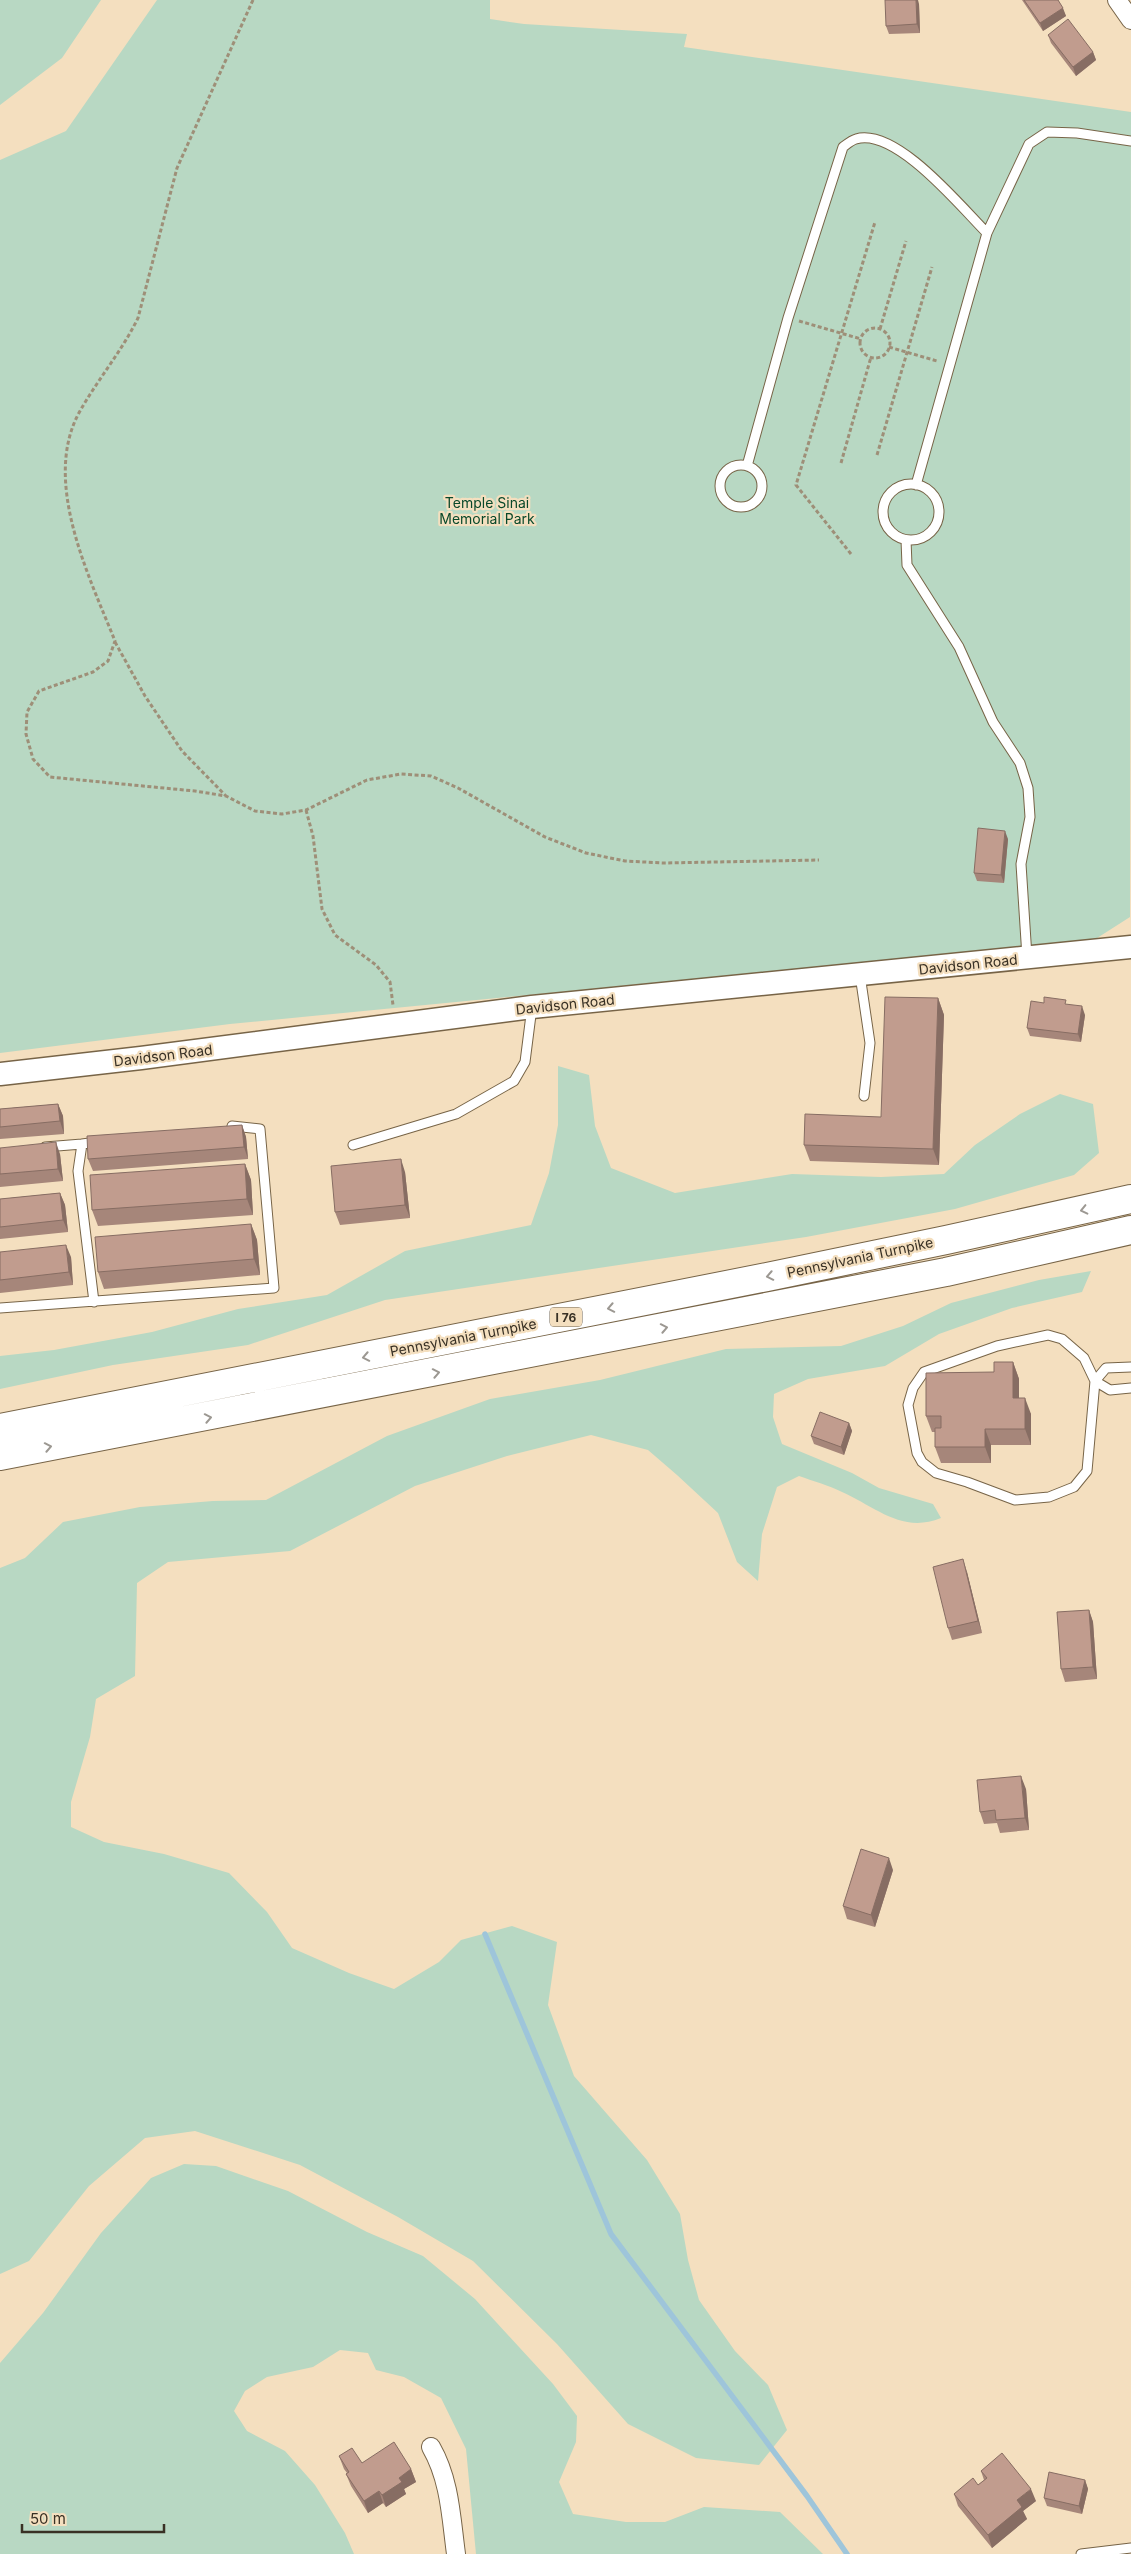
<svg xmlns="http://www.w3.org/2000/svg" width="1131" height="2554" viewBox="0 0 1131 2554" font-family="Inter,sans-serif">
<rect width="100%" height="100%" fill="#f4dfbf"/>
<!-- green -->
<path fill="#b8d8c3" d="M0,0H101L62,58L0,105Z
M157,0H490V19L524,24L687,34L684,47L1131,112L1130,917L1094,940L230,1024L0,1053V160L66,131Z
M558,1066L589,1075L595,1126L611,1168L675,1193L792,1174L881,1177L944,1174L975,1145L1020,1114L1060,1094L1093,1104L1099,1153L1074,1175L955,1209L806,1237L385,1300L248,1345L113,1365L0,1389V1356L54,1350L152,1332L238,1309L327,1295L405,1251L531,1225L549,1173L558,1125Z
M1091,1271L1082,1292L1012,1308L939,1334L885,1366L808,1379L774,1394L773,1417L782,1444L852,1473L879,1488L933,1504L941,1518C902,1534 876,1507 842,1492C828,1485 813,1481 799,1476L777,1487L762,1534L758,1581L737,1562L718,1513L677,1475L648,1450L591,1435L507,1456L415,1486L290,1551L168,1562L137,1583L135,1676L96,1699L90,1737L71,1802V1827L104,1842L164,1854L229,1873L267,1912L292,1948L349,1973L394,1989L439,1962L461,1940L512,1926L557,1942L548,2005L574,2076L647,2160L680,2214L688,2260L699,2300L735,2351L768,2385L787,2430L759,2465L696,2458L628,2424L557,2344L473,2261L398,2217L300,2165L195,2131L145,2138L89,2186L29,2261L0,2274V1568L25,1558L63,1522L140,1507L213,1501L266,1500L387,1436L490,1399L600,1380L726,1349L841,1346L903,1326L951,1303L1039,1280Z
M184,2164L216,2166L288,2191L367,2232L423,2256L475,2299L553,2384L577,2416L576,2442L559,2482L573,2514L626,2522H665L704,2507L780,2512L823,2554H476L466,2449L441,2398L404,2377L376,2370L368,2353L340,2350L313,2367L267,2377L245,2391L234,2411L247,2431L285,2451L315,2485L345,2533L354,2554H0V2363L43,2313L101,2233L151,2178Z"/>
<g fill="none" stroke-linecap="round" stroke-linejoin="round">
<!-- stream -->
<path stroke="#9ec5da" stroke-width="5.5" d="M485,1934L611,2234L807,2496L847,2554"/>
<defs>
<path id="service" d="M720 486a21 21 0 1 1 42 0a21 21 0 1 1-42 0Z
M747,466L788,318L843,147C847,144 852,140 856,139C896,127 961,207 987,233
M883 512a28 28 0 1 1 56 0a28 28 0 1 1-56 0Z
M916,485L987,233L1029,144L1047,132L1077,133L1131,141
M906,540L907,565L959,647L993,722L1020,763L1028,788L1030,817L1021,864L1027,957
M860,975L870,1043L864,1096
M353,1145L456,1114L514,1081L525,1062L532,1007
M45,1147L82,1144
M94,1302L78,1171L82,1144L97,1142
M0,1308L274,1288L260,1129L232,1126
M1131,1367L1106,1368L1095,1381L1087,1471L1074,1487L1049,1497L1015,1500L967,1482L936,1473L922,1462L917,1453L908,1405L913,1388L924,1372L997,1346L1048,1335L1062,1339L1084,1358L1095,1381L1110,1390L1131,1388
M1081,2554L1131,2548"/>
<path id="minor" d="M1117,0L1131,20
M431,2447C450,2480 451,2517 456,2554"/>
<path id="tertiary" d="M0,1074L141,1058L532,1007L1131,947"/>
<path id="motorway" d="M0,1428L767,1277L946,1240L1131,1199
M0,1456L946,1272L1131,1230"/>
</defs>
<!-- service casing -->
<use href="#service" stroke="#776447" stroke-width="11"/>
<!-- minor casing -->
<use href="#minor" stroke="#776447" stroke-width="20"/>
<!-- tertiary casing -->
<use href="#tertiary" stroke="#776447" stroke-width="25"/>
<!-- motorway casing -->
<use href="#motorway" stroke="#776447" stroke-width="30"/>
<!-- path -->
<path stroke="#9e8f78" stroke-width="3" stroke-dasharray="4 2.5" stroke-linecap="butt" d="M253,0L177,168L138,318C122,351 98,379 80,411C41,480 89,576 115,641L108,661L93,672L39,691L27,712L26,734L33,759L50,777L195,791L226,796L255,811L282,814L306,810L367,780L401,774L431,776L458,788L545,837L586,853L625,861L664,863L819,860
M799,321L861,339
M860 343a15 15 0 1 1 30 0a15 15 0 1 1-30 0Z
M880,329L906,241
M889,347L937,361
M877,455L932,267
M841,463L871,357
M851,554L796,485L875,222
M115,642L145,696L182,751L226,796
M306,810L313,836L322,909L335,935L376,965L390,982L393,1005"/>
<!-- service -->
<use href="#service" stroke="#fff" stroke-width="9"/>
<!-- minor -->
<use href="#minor" stroke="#fff" stroke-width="18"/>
<!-- tertiary -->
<use href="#tertiary" stroke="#fff" stroke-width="22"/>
<!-- motorway -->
<use href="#motorway" stroke="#fff" stroke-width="28"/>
</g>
<!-- wall -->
<path fill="#a6867a" d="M1022,0H1058L1066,16L1043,31Z
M919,4L920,33L889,34L886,26Z
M1048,35L1093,52L1096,60L1076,76L1051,43Z
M1008,839L1004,883L977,881L974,873Z
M938,998L944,1015L939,1165L810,1161L804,1145L881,1117Z
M1044,1003L1085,1015L1081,1042L1030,1036L1027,1028Z
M58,1104L63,1116L64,1134L0,1139V1109Z
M242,1125L246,1137L248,1159L93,1171L88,1159Z
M0,1148L60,1154L63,1181L0,1187Z
M245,1164L251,1180L253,1215L98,1226L92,1210Z
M405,1172L410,1218L340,1225L335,1212Z
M60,1193L65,1205L68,1232L0,1239V1199Z
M251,1224L257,1240L260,1275L104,1289L98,1272Z
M0,1252L71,1257L73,1285L0,1293Z
M1013,1362L1019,1379V1398L1031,1414V1445H991V1463H941L935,1447V1432H932L926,1416L994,1372Z
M849,1423L852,1431L844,1455L814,1444L811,1436Z
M967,1572L982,1633L952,1640L948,1628Z
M1089,1610L1093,1622L1097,1679L1065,1682L1061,1669Z
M1026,1789L1029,1830L1000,1833L997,1823L984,1824L980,1812Z
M893,1870L875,1927L847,1919L843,1906Z
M339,2456L362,2463L411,2469L416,2482L404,2489L406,2494L386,2507L383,2503L368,2513L351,2486L346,2474L347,2473L344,2469Z
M981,2471L1036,2501L1023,2511L1027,2519L992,2548L958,2506L954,2494L978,2485L984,2480Z
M1085,2480L1088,2489L1082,2514L1047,2506L1044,2498Z"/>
<!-- shaded-wall -->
<path fill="#876d63" d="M916,0H918L919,4L920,33L917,24Z
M1063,8L1066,16L1043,31L1040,23Z
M1093,52L1096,60L1076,76L1073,67Z
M1005,831L1008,839L1004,883L1001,875Z
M938,998L944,1015L939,1165L933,1149Z
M1082,1006L1085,1015L1081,1042L1078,1034Z
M58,1104L63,1116L64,1134L60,1121Z
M242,1125L246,1137L248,1159L244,1147Z
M56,1142L60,1154L63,1181L58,1169Z
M401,1159L405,1172L410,1218L405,1205Z
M245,1164L251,1180L253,1215L247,1199Z
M60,1193L65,1205L68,1232L63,1220Z
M251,1224L257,1240L260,1275L254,1259Z
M66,1245L71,1257L73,1285L69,1272Z
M1013,1362L1019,1379V1414L1013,1398Z
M1025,1398L1031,1414V1445L1025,1429Z
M849,1423L852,1431L844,1455L841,1447Z
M985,1429L991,1445V1463L985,1447Z
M963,1559L967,1572L982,1633L978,1621Z
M1089,1610L1093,1622L1097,1679L1093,1667Z
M1021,1776L1026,1789L1029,1830L1025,1818Z
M889,1858L893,1870L875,1927L871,1915Z
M411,2469L416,2482L404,2489L406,2494L386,2507L382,2495L399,2478Z
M1085,2480L1088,2489L1082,2514L1079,2506Z
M1031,2489L1036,2501L1023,2511L1027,2519L992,2548L988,2535L1017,2500Z
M379,2491L383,2503L368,2513L364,2501Z"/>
<!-- building -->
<path fill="#c19c8e" stroke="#876d63" d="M885,0H916L917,24L886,26Z
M1024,0H1058L1063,8L1040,23Z
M1068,19L1093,52L1073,67L1048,35Z
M978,828L1005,831L1001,875L974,873Z
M885,997L938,998L933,1149L804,1145L805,1114L881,1117Z
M1044,997L1066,1000L1065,1004L1082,1006L1078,1034L1027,1028L1031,1001L1044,1003Z
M58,1104L60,1121L0,1127V1109Z
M242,1125L244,1147L88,1159L87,1136Z
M56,1142L58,1169L0,1174V1148Z
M401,1159L405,1205L335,1212L331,1166Z
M245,1164L247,1199L92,1210L90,1175Z
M60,1193L63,1220L0,1227V1199Z
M251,1224L254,1259L98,1272L95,1237Z
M66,1245L69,1272L0,1280V1252Z
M994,1362H1013V1398H1025V1429H985V1447H935V1428H941V1416H926V1373L994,1372Z
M820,1412L849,1423L841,1447L811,1436Z
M963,1559L978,1621L948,1628L933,1567Z
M1089,1610L1093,1667L1061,1669L1057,1612Z
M1021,1776L1025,1818L996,1820L995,1810L980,1812L977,1780Z
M861,1849L889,1858L871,1915L843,1906Z
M394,2442L411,2469L399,2478L402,2482L382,2495L379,2491L364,2501L346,2474L349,2472L339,2456L352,2448L362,2463Z
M1002,2453L1031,2489L1017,2500L1022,2507L988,2535L954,2494L973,2478L978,2485L987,2478L981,2471Z
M1049,2472L1085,2480L1079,2506L1044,2498Z"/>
<!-- one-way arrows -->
<defs><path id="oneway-chevron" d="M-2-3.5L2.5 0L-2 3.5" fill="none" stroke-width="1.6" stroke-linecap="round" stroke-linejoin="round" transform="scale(1.25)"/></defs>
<g stroke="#9c9892">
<use href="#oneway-chevron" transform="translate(1084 1210) rotate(167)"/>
<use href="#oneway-chevron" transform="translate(770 1276) rotate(169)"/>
<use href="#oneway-chevron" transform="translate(611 1308) rotate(169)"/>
<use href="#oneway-chevron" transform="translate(664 1328) rotate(-11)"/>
<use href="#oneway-chevron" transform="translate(366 1357) rotate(169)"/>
<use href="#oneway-chevron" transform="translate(436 1373) rotate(-11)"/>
<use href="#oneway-chevron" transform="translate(208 1418) rotate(-11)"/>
<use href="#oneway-chevron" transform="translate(48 1447) rotate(-11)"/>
</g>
<g text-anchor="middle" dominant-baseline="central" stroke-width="4.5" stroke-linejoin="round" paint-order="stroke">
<!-- shield labels -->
<rect fill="#f4dfbf" stroke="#716553" stroke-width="1" x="550" y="1307.5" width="32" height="19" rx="4"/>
<g font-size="12" font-weight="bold" fill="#393125">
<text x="566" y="1317">I 76</text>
</g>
<!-- park labels -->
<g font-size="14" fill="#08482a" stroke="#f4dfbf">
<text x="487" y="502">Temple Sinai<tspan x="487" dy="16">Memorial Park</tspan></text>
</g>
<!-- street labels -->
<g font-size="14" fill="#393125" stroke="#f4dfbf">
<text transform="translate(968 964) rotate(-6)">Davidson Road</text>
<text transform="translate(565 1004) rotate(-6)">Davidson Road</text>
<text transform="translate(163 1055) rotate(-7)">Davidson Road</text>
<text transform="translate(860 1257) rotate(-12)">Pennsylvania Turnpike</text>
<text transform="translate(463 1337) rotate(-11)">Pennsylvania Turnpike</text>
</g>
</g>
<!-- scale -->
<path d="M22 2524v8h142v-8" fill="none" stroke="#393125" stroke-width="2.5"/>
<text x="30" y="2524" font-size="15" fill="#393125" stroke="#f4dfbf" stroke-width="4" paint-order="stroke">50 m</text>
</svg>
